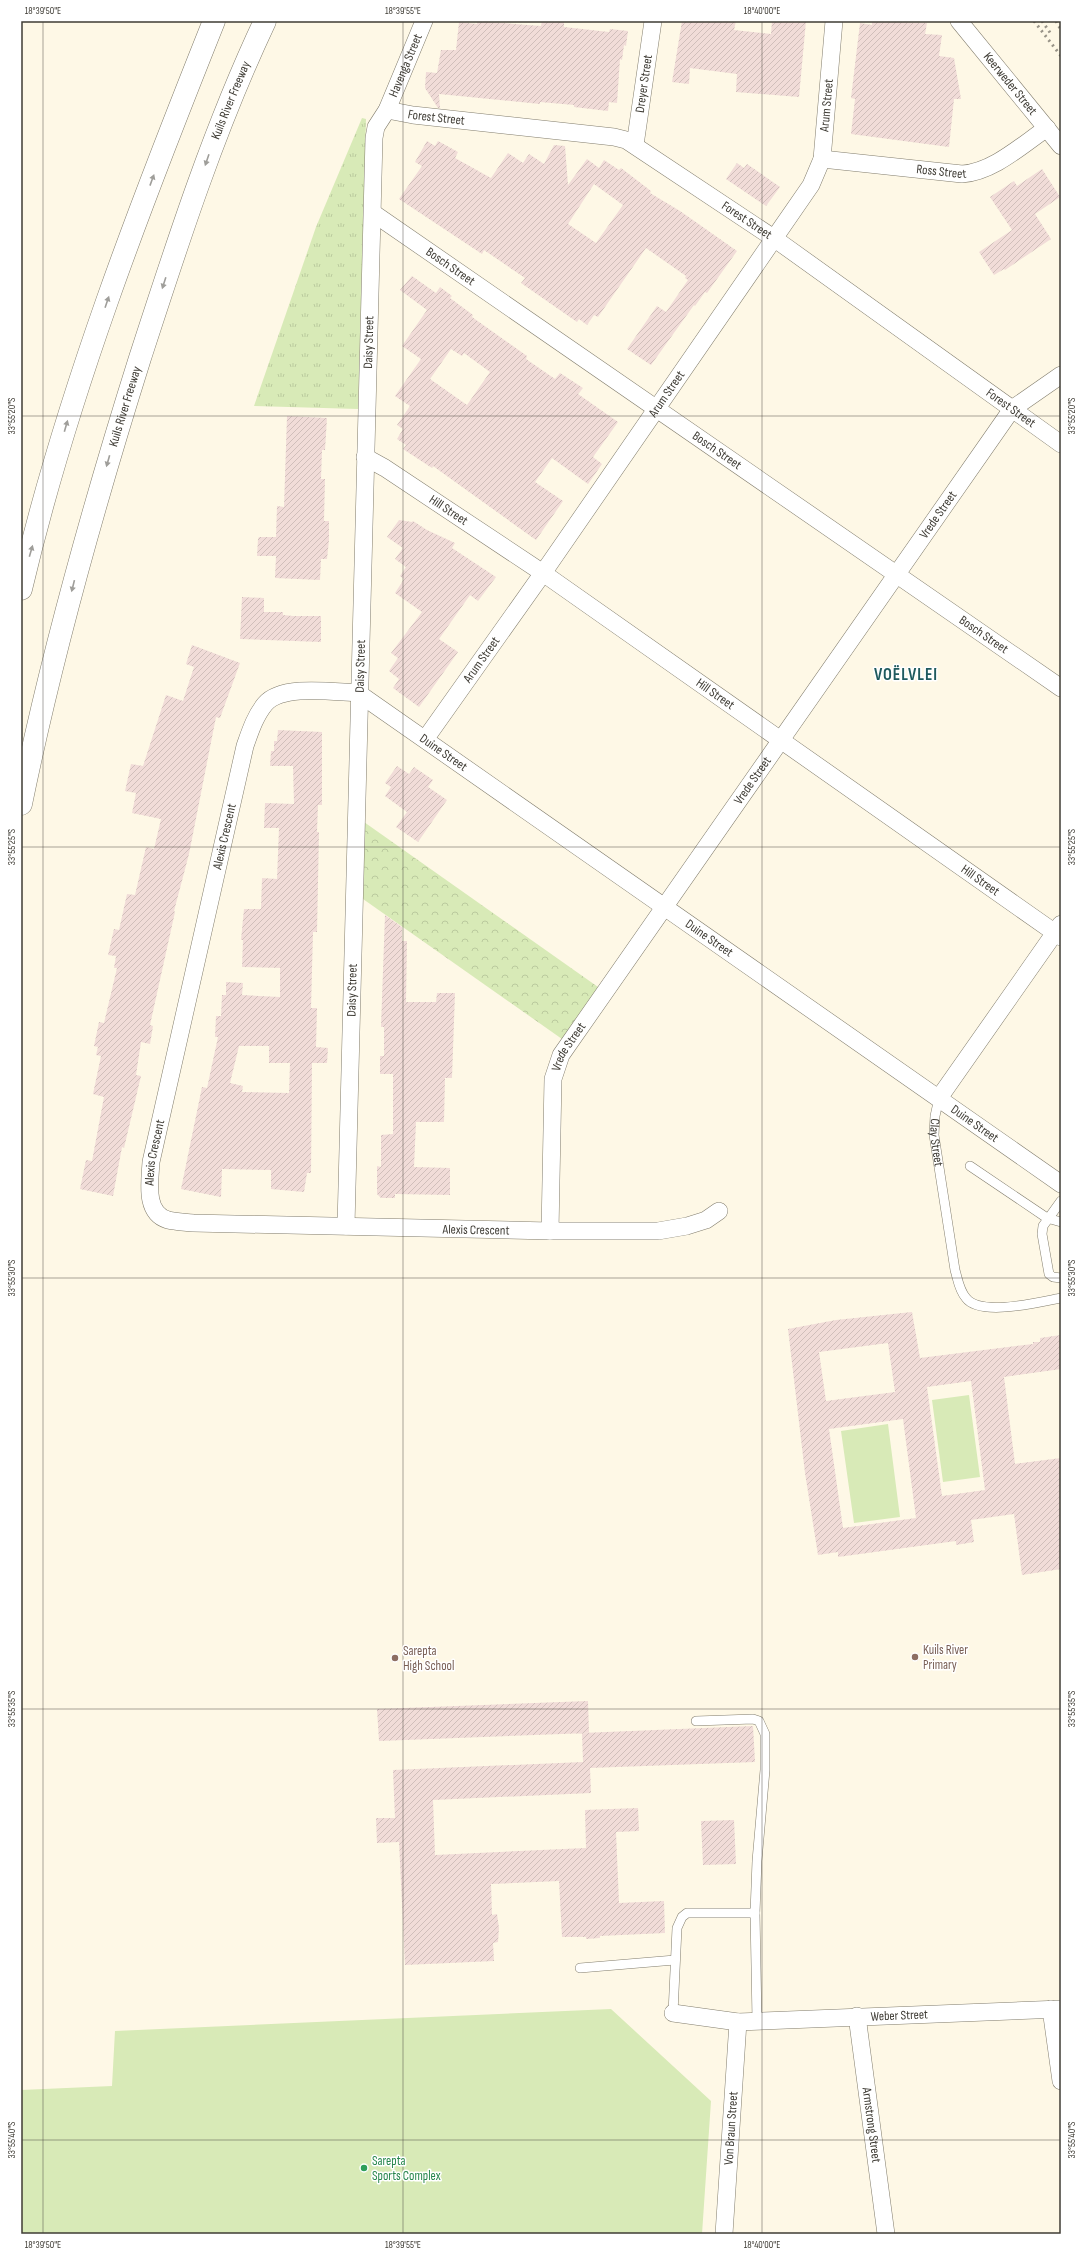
<svg xmlns="http://www.w3.org/2000/svg" width="1082" height="2255" viewBox="0 0 1082 2255" font-family="'Sofia Sans Condensed',sans-serif">
<defs>
<pattern id="grass-tufts" width="24" height="20" patternUnits="userSpaceOnUse"><rect width="24" height="20" fill="#d8eab7"/><path d="M3 7l-1-3M5 7V3M7 7l1-3M15 17l-1-3M17 17v-4M19 17l1-3" fill="none" stroke="#baca9e"/></pattern>
<pattern id="park-crowns" width="20" height="18" patternUnits="userSpaceOnUse"><rect width="20" height="18" fill="#d8eab7"/><path d="M2 6a3 3 0 1 1 6 0M12 15a3 3 0 1 1 6 0" fill="none" stroke="#baca9e"/></pattern>
<pattern id="building-hatch" width="6" height="6" patternUnits="userSpaceOnUse"><rect width="6" height="6" fill="#f1dcd8"/><path d="M-1 1l2-2M0 6l6-6M5 7l2-2" fill="none" stroke="#d0beba"/></pattern>
</defs>
<rect width="100%" height="100%" fill="#fef8e6"/>
<!-- grass -->
<path fill="url(#grass-tufts)" d="M362,118L366,119L358,409L254,406L316,227Z"/>
<!-- park -->
<path fill="url(#park-crowns)" d="M364,822L598,987L562,1039L363,899Z"/>
<!-- pitch -->
<path fill="#d8eab7" d="M969,1395L980,1477L943,1482L932,1400Z
M888,1424L900,1517L854,1523L841,1431Z
M611,2009L711,2101L702,2234H21V2090L112,2086L115,2031Z"/>
<!-- building -->
<path fill="url(#building-hatch)" fill-rule="evenodd" d="M477,21L541,26L542,21H564V27L609,32L610,29L628,31L626,46L624,45L622,60L620,59L617,103L609,102L608,111L574,107V105L540,102V104L439,94L440,108H438L425,88L426,72L437,73L441,50H456L459,22L477,24Z
M682,21H736L734,30L771,34L772,21H806L799,97L736,92L737,74L690,68L689,84L672,82Z
M872,21L927,23L925,34L942,35L939,56L954,58L961,99H954L949,147L851,134L855,99L851,98L860,23L872,25Z
M427,141L435,146L438,141L458,152L455,158L491,178L508,153L523,163L529,154L544,164L554,145L565,146L568,185L587,159L599,168L604,160L619,170L621,168L651,191L650,193L680,211L737,251L707,293L705,292L695,306L694,305L651,365L627,349L657,306L666,312L688,280L685,278L686,276L646,248L598,317L594,315L587,325L579,319L577,322L521,283L525,278L484,250L482,254L399,199L422,166L415,162ZM594,184L623,205L596,243L568,224Z
M737,163L744,168L747,164L780,187L766,206L726,179Z
M1042,169L1060,197L1035,214L1051,239L1005,270L1004,269L994,275L979,252L1012,230L990,197L1014,181L1017,186Z
M412,276L436,293L440,287L452,296L450,298L473,315L472,317L527,356L526,359L555,379L560,373L583,388L578,394L618,422L593,457L602,464L588,484L552,458L535,482L563,501L536,540L433,466L432,468L403,449L406,445L397,439L403,429L397,425L410,406L395,396L421,359L402,346L427,310L400,290ZM451,349L462,356L464,353L490,372L467,405L430,379Z
M287,416L327,418L325,450H322L321,479H325L324,521H329V540L327,559H321L320,580L275,578L276,556H257L258,539L259,537H276L277,506L284,507Z
M399,520L412,522L413,521L427,530L455,543L452,548L496,577L478,601L470,595L439,639L458,652L419,707L393,688L399,679L389,671L398,658L391,653L422,612L395,593L404,579L400,576L406,567L395,559L403,548L387,537Z
M242,597L264,598V612H283V615L293,616H321V642L240,639Z
M192,645L240,663L220,718L216,717L189,854L174,911L175,912L150,1025L153,1026L150,1044L141,1042L136,1075L141,1076L124,1148L122,1147L113,1196L80,1189L86,1160L92,1161L104,1097L93,1094L101,1056L96,1055L98,1047L94,1046L99,1022L104,1023L117,968H114L116,956L108,955L114,929L119,930L127,894L135,895L146,847L154,849L161,819L132,813L136,793L125,791L131,764L143,766L166,695L183,701L194,667L186,664Z
M278,730L322,732V805H318L317,832H319L317,932H313L311,1008H317L316,1047L328,1048L327,1063H312L311,1173H307L304,1192L271,1189V1170L222,1169L221,1197L181,1189L202,1087L207,1088L218,1037H215L216,1016H221L222,995H226V982L243,983L242,995L280,997V968L242,967L243,940H241L244,909H261L262,878L277,879L279,828H264L265,803L294,804L293,766H270L271,751H274V741H277ZM239,1046H269V1063H290L289,1093L242,1092L243,1086L230,1083Z
M397,766L409,774L414,767L433,780L428,787L447,800L418,842L396,827L407,812L385,796L391,787L385,783Z
M385,915L402,927V941H407L406,1002H436L437,993H455L452,1078H445L444,1122H416L414,1167L450,1168V1195L395,1194V1198H381L377,1194V1166L381,1167V1135L393,1134V1074H380V1056H384V1027H381Z
M912,1312L920,1358L1033,1344V1342H1040V1338L1061,1335V1369L1004,1377L1015,1464L1061,1458V1569L1022,1575L1014,1514L971,1520L974,1542L956,1545V1541L838,1557V1552L818,1555L805,1473L788,1329L836,1320ZM888,1343L895,1392L826,1401L819,1352ZM971,1381L985,1490L942,1496L927,1387ZM903,1419L916,1518L843,1528L829,1429Z
M588,1701L589,1733L379,1741L377,1709Z
M753,1726L755,1762L590,1768L591,1793L433,1800L435,1855L586,1848L585,1810L638,1808L639,1831L616,1832L619,1903L664,1901L665,1933L600,1936V1938L586,1939V1937H562L559,1881L491,1884L492,1915L497,1914L499,1928L498,1942L493,1943L494,1961L405,1965L399,1842L377,1843L376,1818H395L393,1770L583,1762L582,1733Z
M734,1820L736,1864L703,1865L701,1821Z"/>
<g fill="none" stroke-linecap="round" stroke-linejoin="round">
<defs>
<g id="lane">
<path id="s1" d="M939,1098L935,1116L934,1135L955,1270C958,1280 959,1290 966,1298C980,1317 1040,1302 1061,1298"/>
<path d="M970,1166L1047,1218L1061,1222"/>
<path d="M1061,1201L1043,1226L1042,1234L1049,1274L1053,1277L1061,1278"/>
<path d="M696,1721L753,1719L759,1721L765,1734V1770L757,1861L755,1913L757,2020"/>
<path d="M580,1968L675,1960"/>
<path d="M673,2013L677,1928L682,1917L687,1913H755"/>
</g>
<g id="street">
<path id="s2" d="M959,21L1061,146"/>
<path id="s3" d="M387,110L413,115L614,137L626,140L775,239L1061,444"/>
<path id="s4" d="M635,145L653,21"/>
<path id="s5" d="M822,159L962,174C993,172 1022,145 1047,128"/>
<path id="s6" d="M373,213L1061,688"/>
<path id="s7" d="M365,457L385,468L543,573L1061,937"/>
<path id="s8" d="M426,738L543,573L811,185L822,159L834,21"/>
<path d="M939,1098L1061,924"/>
<path id="s9" d="M719,1211L706,1220L687,1226L658,1231H550L193,1223C185,1222 176,1222 168,1220C144,1213 150,1181 151,1162L245,746C250,732 255,716 265,704C282,684 333,692 358,693L1061,1184"/>
<path id="s10" d="M346,1226L374,138L376,127L387,110L424,21"/>
<path id="s11" d="M550,1231L553,1079L561,1055L1012,409L1061,375"/>
<path d="M1051,2009L1061,2081"/>
<path id="s12" d="M673,2013L738,2022L1061,2009"/>
<path id="s13" d="M857,2016L886,2234"/>
<path id="s14" d="M724,2234L738,2022"/>
</g>
<g id="highway">
<path d="M21,589C67,394 140,206 214,21"/>
<path id="s15" d="M21,804C52,653 94,504 140,358C177,244 214,129 265,21"/>
</g>
</defs>
<!-- lane casing -->
<use href="#lane" stroke="#827d6d" stroke-width="10"/>
<!-- street casing -->
<use href="#street" stroke="#827d6d" stroke-width="18"/>
<!-- highway casing -->
<use href="#highway" stroke="#827d6d" stroke-width="23"/>
<!-- lane -->
<use href="#lane" stroke="#fff" stroke-width="9"/>
<!-- street -->
<use href="#street" stroke="#fff" stroke-width="17"/>
<!-- highway -->
<use href="#highway" stroke="#fff" stroke-width="22"/>
<!-- rail -->
<path stroke="#989387" stroke-width="3" stroke-dasharray="2 4" stroke-linecap="butt" d="M1034,21L1061,56
M1042,21L1051,34
M1056,21L1061,30"/>
</g>
<!-- one-way arrows -->
<defs><path id="oneway-solid" d="M-6-.8H1V-3.2L6.5 0L1 3.2V.8H-6Z"/></defs>
<g fill="#9f9e9a">
<use href="#oneway-solid" transform="translate(207 160) rotate(109)"/>
<use href="#oneway-solid" transform="translate(152 180) rotate(-70)"/>
<use href="#oneway-solid" transform="translate(164 283) rotate(108)"/>
<use href="#oneway-solid" transform="translate(107 302) rotate(-71)"/>
<use href="#oneway-solid" transform="translate(66 426) rotate(-74)"/>
<use href="#oneway-solid" transform="translate(108 461) rotate(106)"/>
<use href="#oneway-solid" transform="translate(31 551) rotate(-74)"/>
<use href="#oneway-solid" transform="translate(73 586) rotate(104)"/>
</g>
<!-- ticks -->
<path fill="none" stroke="#3f3c35" stroke-width="1" stroke-opacity="0.45" d="M43,21V2234M403,21V2234M762,21V2234M21,416H1061M21,847H1061M21,1278H1061M21,1709H1061M21,2140H1061"/>
<!-- markers -->
<g fill="#8d6e63" stroke="#fff" stroke-width="1.5">
<circle cx="915" cy="1657" r="4"/>
<circle cx="395" cy="1658" r="4"/>
</g>
<circle fill="#2e9e5b" stroke="#fff" stroke-width="1.5" cx="364" cy="2168" r="4"/>
<g text-anchor="middle" dominant-baseline="central" stroke-width="3" stroke-linejoin="round" paint-order="stroke">
<!-- street labels -->
<g font-size="13" fill="#3f3c35" stroke="#fff">
<text stroke="none"><textPath href="#s10" startOffset="1168">Havenga Street</textPath></text>
<text stroke="none"><textPath href="#s4" startOffset="62">Dreyer Street</textPath></text>
<text stroke="none"><textPath href="#s2" startOffset="81">Keerweder Street</textPath></text>
<text stroke="none"><textPath href="#s15" startOffset="735">Kuils River Freeway</textPath></text>
<text stroke="none"><textPath href="#s8" startOffset="756">Arum Street</textPath></text>
<text stroke="none"><textPath href="#s3" startOffset="50">Forest Street</textPath></text>
<text stroke="none"><textPath href="#s5" startOffset="120">Ross Street</textPath></text>
<text stroke="none"><textPath href="#s3" startOffset="386">Forest Street</textPath></text>
<text stroke="none"><textPath href="#s6" startOffset="94">Bosch Street</textPath></text>
<text stroke="none"><textPath href="#s10" startOffset="884">Daisy Street</textPath></text>
<text stroke="none"><textPath href="#s8" startOffset="420">Arum Street</textPath></text>
<text stroke="none"><textPath href="#s15" startOffset="411">Kuils River Freeway</textPath></text>
<text stroke="none"><textPath href="#s3" startOffset="710">Forest Street</textPath></text>
<text stroke="none"><textPath href="#s6" startOffset="418">Bosch Street</textPath></text>
<text stroke="none"><textPath href="#s7" startOffset="99">Hill Street</textPath></text>
<text stroke="none"><textPath href="#s11" startOffset="836">Vrede Street</textPath></text>
<text stroke="none"><textPath href="#s6" startOffset="742">Bosch Street</textPath></text>
<text stroke="none"><textPath href="#s8" startOffset="96">Arum Street</textPath></text>
<text stroke="none"><textPath href="#s10" startOffset="560">Daisy Street</textPath></text>
<text stroke="none"><textPath href="#s7" startOffset="423">Hill Street</textPath></text>
<text stroke="none"><textPath href="#s9" startOffset="1295">Duine Street</textPath></text>
<text stroke="none"><textPath href="#s11" startOffset="512">Vrede Street</textPath></text>
<text stroke="none"><textPath href="#s9" startOffset="955">Alexis Crescent</textPath></text>
<text stroke="none"><textPath href="#s7" startOffset="747">Hill Street</textPath></text>
<text stroke="none"><textPath href="#s9" startOffset="1619">Duine Street</textPath></text>
<text stroke="none"><textPath href="#s10" startOffset="236">Daisy Street</textPath></text>
<text stroke="none"><textPath href="#s11" startOffset="188">Vrede Street</textPath></text>
<text stroke="none"><textPath href="#s9" startOffset="1943">Duine Street</textPath></text>
<text stroke="none"><textPath href="#s1" startOffset="45">Clay Street</textPath></text>
<text stroke="none"><textPath href="#s9" startOffset="631">Alexis Crescent</textPath></text>
<text transform="translate(476 1230) rotate(1)">Alexis Crescent</text>
<text stroke="none"><textPath href="#s12" startOffset="227">Weber Street</textPath></text>
<text stroke="none"><textPath href="#s13" startOffset="110">Armstrong Street</textPath></text>
<text stroke="none"><textPath href="#s14" startOffset="106">Von Braun Street</textPath></text>
</g>
<!-- education labels -->
<g font-size="13" fill="#785e54" stroke="#fff" text-anchor="start">
<text x="923" y="1650">Kuils River<tspan x="923" dy="15">Primary</tspan></text>
<text x="403" y="1651">Sarepta<tspan x="403" dy="15">High School</tspan></text>
</g>
<!-- leisure labels -->
<g font-size="13" fill="#27864d" stroke="#fff" text-anchor="start">
<text x="372" y="2161">Sarepta<tspan x="372" dy="15">Sports Complex</tspan></text>
</g>
<!-- district labels -->
<g font-size="17" font-weight="bold" letter-spacing="1" fill="#1f5a5e" stroke="#fff">
<text x="906" y="675">VOËLVLEI</text>
</g>
</g>
<!-- border -->
<rect width="1082" height="2255" fill="none" stroke="#ffffff" stroke-width="44"/>
<rect x="22" y="22" width="1038" height="2211" fill="none" stroke="#3f3c35" stroke-width="1.5"/>
<g font-size="10" text-anchor="middle" fill="#3f3c35">
<text x="43" y="14">18°39'50"E</text>
<text x="403" y="14">18°39'55"E</text>
<text x="762" y="14">18°40'00"E</text>
<text transform="translate(11 416) rotate(-90)" y="4">33°55'20"S</text>
<text transform="translate(1071 416) rotate(-90)" y="4">33°55'20"S</text>
<text transform="translate(11 847) rotate(-90)" y="4">33°55'25"S</text>
<text transform="translate(1071 847) rotate(-90)" y="4">33°55'25"S</text>
<text transform="translate(11 1278) rotate(-90)" y="4">33°55'30"S</text>
<text transform="translate(1071 1278) rotate(-90)" y="4">33°55'30"S</text>
<text transform="translate(11 1709) rotate(-90)" y="4">33°55'35"S</text>
<text transform="translate(1071 1709) rotate(-90)" y="4">33°55'35"S</text>
<text transform="translate(11 2140) rotate(-90)" y="4">33°55'40"S</text>
<text transform="translate(1071 2140) rotate(-90)" y="4">33°55'40"S</text>
<text x="43" y="2248">18°39'50"E</text>
<text x="403" y="2248">18°39'55"E</text>
<text x="762" y="2248">18°40'00"E</text>
</g>
</svg>
